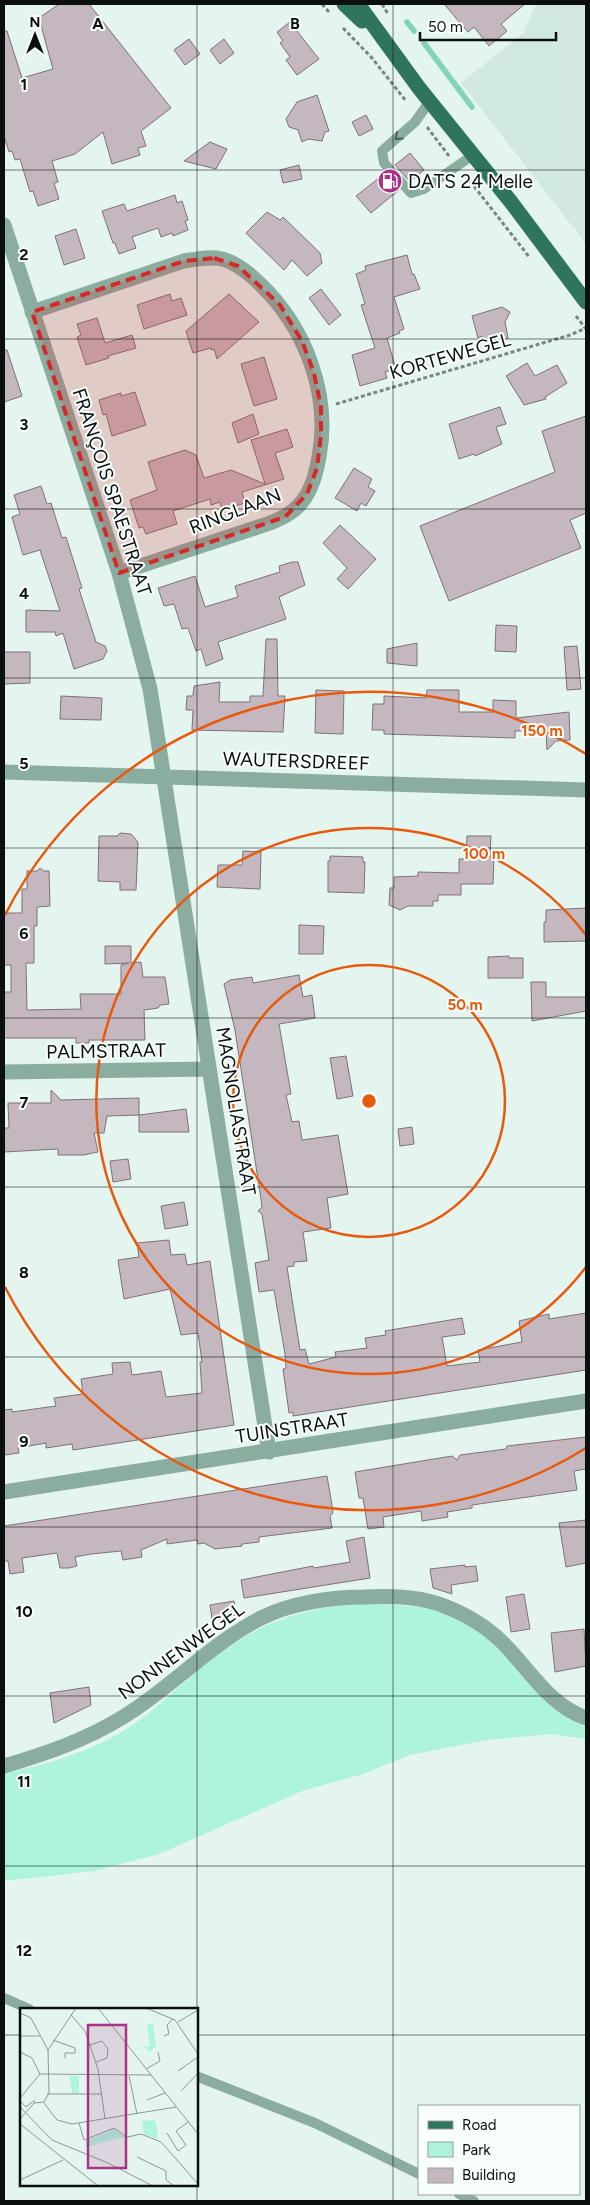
<svg xmlns="http://www.w3.org/2000/svg" width="590" height="2205" viewBox="0 0 590 2205" font-family="Figtree,sans-serif">
<rect width="100%" height="100%" fill="#e4f4ee"/>
<!-- built -->
<path fill="#d1e9e0" d="M536,4H586V244L461,83L523,33Z"/>
<!-- green -->
<path fill="#adf4da" d="M364,1603L423,1607L459,1618L493,1641L548,1704L558,1712L586,1727V1739L550,1734L487,1740L410,1755L363,1774L302,1791L159,1854L94,1871L4,1881V1774C46,1764 91,1752 128,1728C166,1703 196,1667 235,1643C276,1616 316,1607 364,1603Z"/>
<g fill="none" stroke-linecap="round" stroke-linejoin="round">
<!-- stream -->
<path stroke="#81d4b8" stroke-width="5.5" d="M407,22L414,31
M424,43L472,107"/>
</g>
<!-- building -->
<path fill="#c5b7bf" stroke="#7e7279" d="M59,4H89L171,108L141,131L146,146L138,148L140,155L112,164L103,132L75,154L52,161L58,182L54,183L59,199L38,206L33,191L30,192L20,159L15,160L12,151L9,152L4,136V31H7L22,78L53,69L39,18Z
M444,4H525L501,24L507,31L489,46L474,27L468,32Z
M290,22L319,59L297,75L286,60L290,57L280,43L283,41L277,32Z
M189,39L200,54L185,65L174,50Z
M224,39L234,53L220,64L210,50Z
M317,95L329,131L325,132L322,141L308,139L302,142L298,130L289,127L286,119L297,102Z
M366,115L373,129L359,136L352,122Z
M210,142L227,149L216,169L184,161Z
M410,153L424,170L410,182L395,165Z
M299,165L302,179L283,183L280,170Z
M384,174L399,190L371,213L356,196Z
M175,195L177,203L182,201L188,220L185,221L188,230L173,236L172,233L161,237L158,228L132,237L136,248L119,254L115,243H113L102,211L124,204L127,211Z
M267,212L280,220L283,217L320,253L322,263L307,276L292,260L284,270L246,233Z
M76,229L85,258L64,265L55,236Z
M407,255L412,274H414L420,289L394,297L404,329L399,331L400,333L387,338L396,369L385,372L387,378L360,386L352,355L375,348L361,305L365,304L356,274L366,270L365,266Z
M321,289L341,315L329,325L309,298Z
M170,294L172,301L181,298L187,315L144,329L137,305Z
M229,294L259,322L217,359L214,349L211,350V348L193,353L186,331Z
M502,307L510,312L505,322L508,338L487,346L481,336L478,338L472,316Z
M97,318L105,343L132,335L136,348L108,356L109,358L86,365L77,337L81,335L77,324Z
M4,350H7L22,396L4,402Z
M264,357L277,399L254,406L241,364Z
M527,363L535,376L557,365L567,383L545,397L546,399L524,405L506,376Z
M135,392L146,425L112,436L106,414L103,415L99,400L121,393V396Z
M500,407L506,424L496,427L502,444L475,456L474,454L459,459L449,424Z
M253,414L259,434L238,443L232,423Z
M586,416V513L570,520L581,548L449,601L420,526L555,472L542,431Z
M287,429L293,447L275,453L284,479L242,492L245,503L222,510L220,502L211,505L210,499L173,511L177,524L146,534L143,527L139,528L130,500L157,490L148,462L185,450L196,455L204,478L231,470L265,484L251,440Z
M354,468L372,479L368,487L375,491L366,506L361,503L357,511L335,498Z
M41,486L47,504L51,503L62,538L66,537L82,588L79,589L96,642L105,646L107,651L103,659L74,669L63,633L56,636L55,632H26V610L60,611L40,550L23,555L12,517L20,514L14,495Z
M340,525L376,559L348,589L337,579L347,568L323,543Z
M292,562H298L305,585L279,597L286,619L218,642L223,659L206,666L201,649L196,651L188,628L182,629L174,604L164,606L158,588L195,576L205,607L238,597L235,586L280,572L279,566Z
M496,625L517,626L516,652L495,651Z
M266,639H277L278,696H285L283,732L192,730L193,710H186L187,696H193L194,686L220,682L219,702H250V696H263Z
M417,643V666L387,663V649Z
M577,646L581,689L567,690L564,647Z
M4,652H30V683L4,684Z
M316,690L344,691L343,734L315,733Z
M427,690H459V712H493V700L516,701V718L569,712L570,740L556,741L547,750L546,730L515,731V738L384,734V730H372L373,704H384V696L426,698Z
M61,696L102,698L101,720L60,719Z
M120,833L131,834L138,842L136,890H120V882L98,881L99,836H117Z
M467,836H491L490,856H494L493,884H461V895H438V901H433V906H408L400,910L389,905L390,888H394V877L418,876V872L459,873V859H466Z
M243,851L261,852L260,889L217,887L218,865H242Z
M330,856L363,857V862H365L364,893L328,892V861H330Z
M40,868L44,871H49L50,906L37,907V926H34V963H26L27,1010L81,1009L80,994H121V965L129,963L105,964V946H131V963L141,962L143,977H165L167,990L169,1004L160,1005L158,1008L144,1010L145,1040H89V1043H76V1038H4V992H11V965H4V913H22V889H27V871H37Z
M586,908V941L544,942V922H546V910Z
M299,925L324,926L323,954H299Z
M509,956V958H523V978H488V957Z
M299,975L303,997L312,995L315,1018L279,1024L291,1094L286,1095L292,1122L299,1121L302,1140L338,1135L348,1194L327,1198L331,1228L303,1232L307,1261L294,1262V1266L287,1267L300,1350L305,1349L309,1364L336,1357L335,1352L367,1348L365,1338L386,1335L385,1331L462,1318L465,1334L442,1337L447,1366L480,1362L478,1350L522,1342L519,1321L549,1314V1319L586,1313V1370L293,1416V1412L289,1413L283,1369L286,1368L285,1354L274,1290L259,1292L255,1263L269,1260L262,1214L258,1211L262,1207L261,1199L235,1030L224,984L230,980L252,977L253,983Z
M531,982H546V997H586V1011L532,1021Z
M346,1056L353,1096L337,1099L330,1058Z
M51,1090L61,1100L139,1098V1115L107,1116L104,1133H94L98,1152L84,1155H58V1149L4,1152V1128H9L8,1103H51Z
M186,1109L189,1132H139V1115Z
M412,1127L414,1144L400,1146L398,1129Z
M128,1159L131,1179L113,1182L110,1161Z
M184,1202L188,1225L165,1229L161,1206Z
M169,1240L171,1255L185,1254L187,1265L210,1261L234,1425L73,1450L72,1444L46,1448V1443L18,1448L19,1453L4,1455V1410L12,1409V1412L56,1406L54,1398L83,1394L81,1379L113,1374L112,1363L130,1362L132,1375L161,1371L166,1397L202,1393L200,1362H202L198,1333L181,1335L170,1289L124,1299L118,1260L139,1257L137,1243Z
M586,1437V1469L574,1471L577,1490L472,1505V1508L447,1512L448,1517L422,1521L421,1511L383,1517L384,1527L368,1529L363,1498H359L355,1472L452,1456L457,1460L460,1455L506,1449L507,1446Z
M327,1476L332,1505L333,1513L330,1516L332,1528L259,1537V1542L242,1544V1546L215,1549L204,1543L198,1544L197,1540L167,1544V1539L141,1550L142,1557L123,1560L121,1551L91,1554L75,1557L77,1566L69,1568H60L57,1553L22,1558L24,1572L10,1574L8,1561H4V1526Z
M586,1520V1563L566,1567L559,1523Z
M364,1537L370,1578L244,1598L241,1580L313,1566L314,1568L350,1562L346,1541Z
M465,1565V1567L476,1566L478,1581L451,1585L452,1594L433,1588L430,1569Z
M524,1594L530,1629L511,1632L506,1597Z
M234,1601L236,1615L212,1619L210,1605Z
M584,1629L586,1666L555,1672L551,1633Z
M89,1687L91,1705L54,1723L50,1693Z"/>
<g fill="none" stroke-linecap="round" stroke-linejoin="round">
<!-- path -->
<path stroke="#7b8682" stroke-width="3" stroke-dasharray="4 2.5" stroke-linecap="butt" d="M322,4L329,12
M382,4L388,14
M343,28L372,58L406,101
M427,127L449,156
M466,176L530,258
M576,316L586,329
M336,404L570,335L586,328"/>
<!-- service -->
<path stroke="#8bada0" stroke-width="10" d="M430,101L415,122L382,151L384,163L411,193L424,189L473,155
M4,1998L29,2009
M196,2076L315,2123L419,2174
M459,2194L474,2201"/>
<!-- minor -->
<path stroke="#8bada0" stroke-width="15" d="M4,225L119,573L150,689L269,1452
M32,312L184,261C197,259 209,256 222,259C237,263 249,273 260,284C305,327 331,394 319,457C316,473 312,490 301,503C293,513 282,518 270,523L119,573
M4,772L586,790
M4,1072L209,1069
M4,1492L586,1401
M4,1766C45,1754 86,1740 123,1717C171,1688 210,1644 261,1618C291,1603 331,1597 364,1597C390,1596 415,1596 439,1604C464,1613 485,1625 503,1643C530,1670 549,1705 586,1718"/>
<!-- primary -->
<path stroke="#2f745f" stroke-width="15" d="M344,4L362,21
M358,4L419,88L511,202L586,302"/>
</g>
<!-- one-way arrows -->
<defs><path id="oneway-chevron" d="M-2-3.5L2.5 0L-2 3.5" fill="none" stroke-width="1.6" stroke-linecap="round" stroke-linejoin="round" transform="scale(1.25)"/></defs>
<use stroke="#4b5e57" href="#oneway-chevron" transform="translate(398 137) rotate(138)"/>
<!-- marked area -->
<path fill="#d62828" fill-opacity="0.2" stroke="#d62828" stroke-width="4" stroke-dasharray="10 6" stroke-linejoin="round" d="M214,258L238,266L280,305L302,341L314,373L321,407V436L317,468L307,494L285,517L119,573L32,312L184,261Z"/>
<!-- grid -->
<path fill="none" stroke="#0b100e" stroke-width="1" stroke-opacity="0.55" d="M197,4V2201M393,4V2201M4,170H586M4,339H586M4,509H586M4,678H586M4,848H586M4,1018H586M4,1187H586M4,1357H586M4,1527H586M4,1696H586M4,1866H586M4,2035H21M196,2035H586"/>
<!-- distance rings -->
<g fill="none" stroke="#e8590c" stroke-width="2.5">
<circle cx="369" cy="1101" r="136"/>
<path d="M586 1267A273 273 0 1 1 586 935"/>
<path d="M586 1448A409 409 0 0 1 5 1287M5 915A409 409 0 0 1 586 754"/>
</g>
<!-- icons -->
<defs>
<symbol id="fuel-disc" viewBox="-11 -11 22 22"><circle r="9.5" fill="#aa3287" stroke="#f8fefc"/><path d="M-5.5-6h7V0h2V4h1.3V-2.5L3-4.5l.8-.8L6-3V5H2.5V1h-1V6h-7ZM-4.2-4.7v3.2H.2V-4.7Z" fill="#fff"/></symbol>
</defs>
<g fill-rule="evenodd">
<use href="#fuel-disc" x="376" y="167" width="28" height="28"/>
</g>
<g text-anchor="middle" dominant-baseline="central" stroke-width="4" stroke-linejoin="round" paint-order="stroke">
<!-- poi labels -->
<g font-size="19" fill="#0b100e" stroke="#f8fefc" text-anchor="start">
<text x="408" y="181">DATS 24 Melle</text>
</g>
<!-- street labels -->
<g font-size="19" fill="#0b100e" stroke="#f8fefc">
<text transform="translate(450 356) rotate(-16)">KORTEWEGEL</text>
<text transform="translate(112 492) rotate(72)">FRANÇOIS SPAESTRAAT</text>
<text transform="translate(235 511) rotate(-21)">RINGLAAN</text>
<text transform="translate(296 761) rotate(2)">WAUTERSDREEF</text>
<text transform="translate(106 1051) rotate(-1)">PALMSTRAAT</text>
<text transform="translate(236 1111) rotate(81)">MAGNOLIASTRAAT</text>
<text transform="translate(292 1428) rotate(-9)">TUINSTRAAT</text>
<text transform="translate(181 1651) rotate(-36)">NONNENWEGEL</text>
</g>
</g>
<!-- overview -->
<g transform="translate(20 2008)">
<rect width="178" height="178" fill="#e4f4ee"/>
<path d="M133,14L136,39L128,44L127,40L113,41L130,38L127,18ZM50,68H59V85H52ZM135,112L138,126L137,131L124,126L122,113ZM94,121L104,128L123,129L100,130L66,139L65,133Z" fill="#adf4da"/>
<path fill="none" stroke="#8d9994" stroke-width="1" d="M78,0L178,126M126,0L155,12L178,46M0,5L11,10L28,42M51,7L65,23L78,61L85,111M158,14L178,2M0,28H20M144,28L149,26L147,17L153,11M33,32L55,40V45H45V50M70,37L82,33L88,41L87,50L76,54M0,44L12,50L20,66M126,61L140,53L138,44M158,63L178,49M109,68L117,106M161,83L178,65M27,86H81M0,90L20,66L131,67M127,92L145,85M0,93L6,99L15,92M14,95L24,94L29,85L28,42L56,0M24,95L37,112L52,116L156,99M0,99L32,132L88,155L131,177M0,111L15,94M59,115L64,132L94,120L107,129L121,126L141,134L178,176M0,116L77,177M147,125L158,143L166,137L156,123L168,114M117,149L146,163V172L153,177M0,172L43,152"/>
<path fill="#aa3287" fill-opacity="0.15" stroke="#aa3287" stroke-width="2.5" d="M68,17H106V160H68Z"/>
<rect width="178" height="178" fill="none" stroke="#0b100e" stroke-width="2.5"/>
</g>
<g font-size="16" text-anchor="middle" font-weight="bold" fill="#0b100e" stroke="#f8fefc" stroke-width="4" stroke-linejoin="round" paint-order="stroke">
<text x="98" y="29">A</text>
<text x="295" y="29">B</text>
<text x="24" y="90">1</text>
<text x="24" y="260">2</text>
<text x="24" y="430">3</text>
<text x="24" y="599">4</text>
<text x="24" y="769">5</text>
<text x="24" y="939">6</text>
<text x="24" y="1108">7</text>
<text x="24" y="1278">8</text>
<text x="24" y="1447">9</text>
<text x="24" y="1617">10</text>
<text x="24" y="1787">11</text>
<text x="24" y="1956">12</text>
</g>
<circle cx="369" cy="1101" r="8" fill="#e8590c" stroke="#f8fefc" stroke-width="2.5"/>
<g font-size="15" text-anchor="middle" font-weight="bold" fill="#e8590c" stroke="#f8fefc" stroke-width="4" stroke-linejoin="round" paint-order="stroke">
<text x="542" y="736">150 m</text>
<text x="484" y="859">100 m</text>
<text x="465" y="1010">50 m</text>
</g>
<!-- border -->
<rect width="590" height="2205" fill="none" stroke="#0b100e" stroke-width="10"/>
<!-- legend -->
<rect x="418" y="2105" width="162" height="90" fill="#f8fefc" stroke="#999f9d"/>
<rect x="428" y="2121" width="25" height="8" fill="#2f745f" stroke="#999f9d"/>
<text x="462" y="2130" font-size="15" fill="#0b100e">Road</text>
<rect x="428" y="2142" width="25" height="15" fill="#adf4da" stroke="#999f9d"/>
<text x="462" y="2155" font-size="15" fill="#0b100e">Park</text>
<rect x="428" y="2168" width="25" height="15" fill="#c5b7bf" stroke="#999f9d"/>
<text x="462" y="2180" font-size="15" fill="#0b100e">Building</text>
<!-- north arrow -->
<g transform="translate(35 35)" stroke="#f8fefc" stroke-width="4" paint-order="stroke">
<path d="M0-4L9 19L0 12L-9 19Z" fill="#0b100e"/>
<text y="-8" font-size="14" font-weight="bold" text-anchor="middle" fill="#0b100e">N</text>
</g>
<!-- scale -->
<path d="M420 32v8h136v-8" fill="none" stroke="#0b100e" stroke-width="2.5"/>
<text x="428" y="32" font-size="15" fill="#0b100e" stroke="#f8fefc" stroke-width="4" paint-order="stroke">50 m</text>
</svg>
